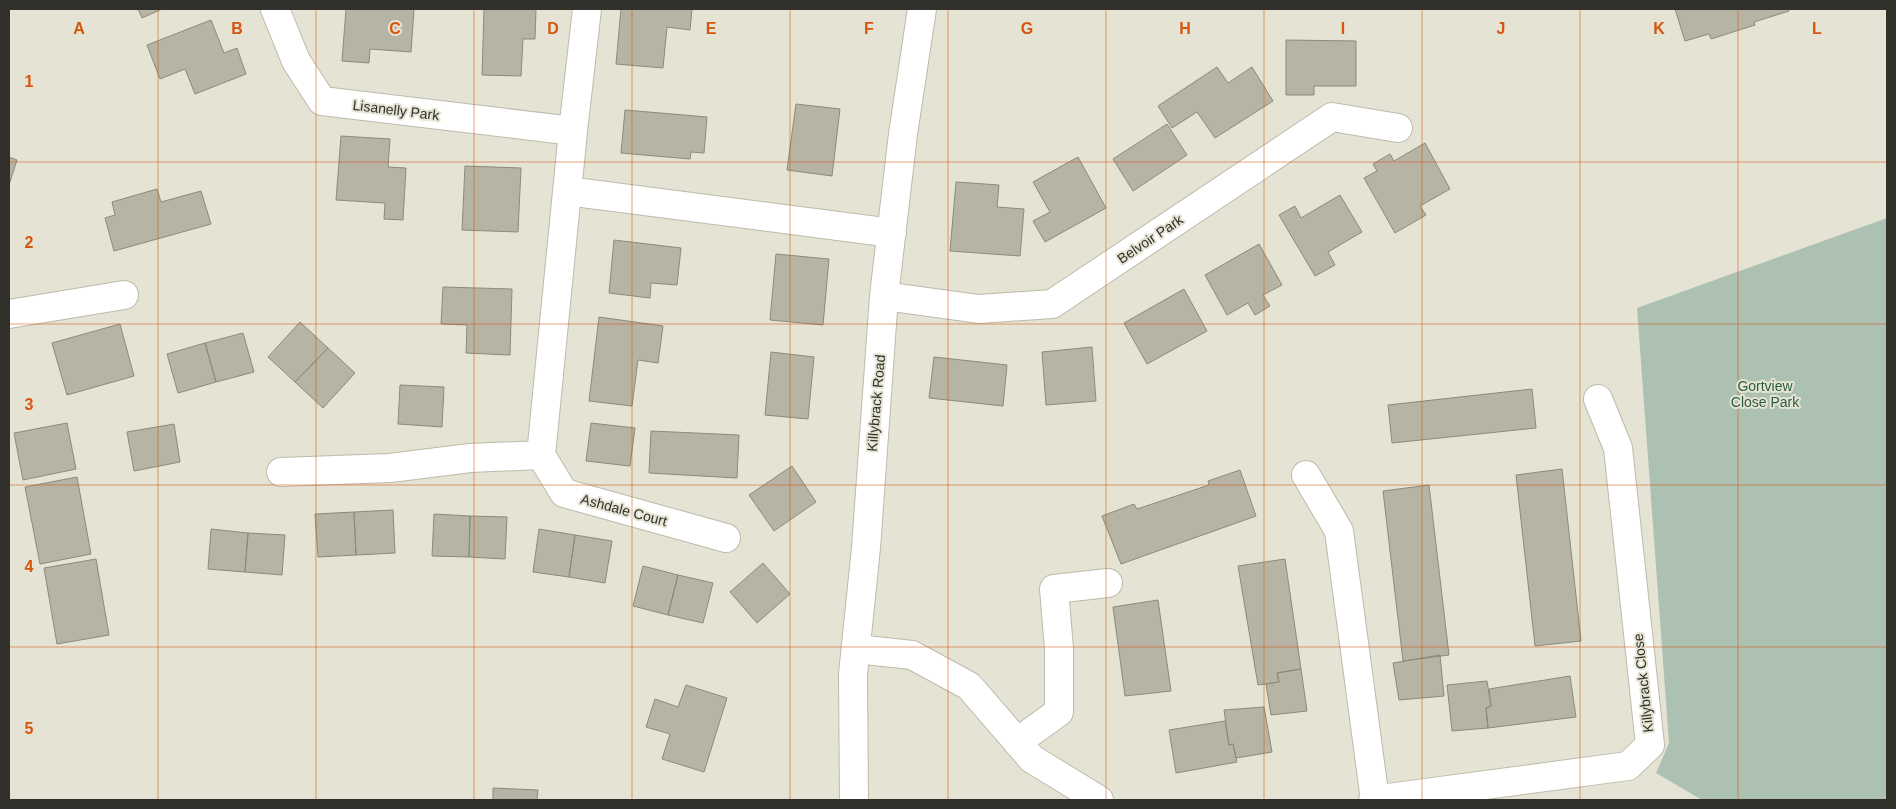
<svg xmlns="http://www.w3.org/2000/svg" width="1896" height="809" viewBox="0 0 1896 809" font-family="Arial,sans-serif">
<rect width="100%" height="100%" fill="#e5e3d3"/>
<!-- green -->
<path fill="#acc1b2" d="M1887,218V800H1702L1656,773L1669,743L1637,308Z"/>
<!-- building -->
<path fill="#b7b4a5" stroke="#8c8a7b" d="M138,9H162L142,18Z
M346,9H414L411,52L370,49L369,63L342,61Z
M484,9H536L535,39H523L521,76L482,75Z
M621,9H692L690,30L667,27L663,68L616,64Z
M1675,9H1788L1789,11L1754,22L1755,25L1711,39L1709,34L1685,41Z
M211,20L224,53L237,48L246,74L195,94L185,69L160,79L147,45Z
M1286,40L1356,41V86H1314V95H1286Z
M1217,67L1228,83L1252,67L1273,101L1215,138L1197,112L1172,128L1158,106Z
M796,104L840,109L832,176L787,170Z
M625,110L707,117L704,153L691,152L690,159L621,153Z
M1167,124L1187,155L1133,191L1113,159Z
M341,136L390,139L388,167L406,168L403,220L384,219L385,203L336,200Z
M1425,143L1450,189L1420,206L1426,215L1395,233L1364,178L1377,171L1373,164L1390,154L1394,161Z
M9,157L17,160L9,185Z
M1078,157L1106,208L1045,242L1033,221L1050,212L1033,182Z
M465,166L521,168L518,232L462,230Z
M956,182L999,185L997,207L1024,209L1020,256L950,251Z
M157,189L161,202L201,191L211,224L114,251L105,218L115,215L112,202Z
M1340,195L1362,232L1328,252L1335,265L1315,276L1279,215L1295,206L1301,218Z
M614,240L681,248L677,285L651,283L650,298L609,293Z
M1259,244L1282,285L1263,295L1270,306L1255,315L1248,303L1227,315L1205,275Z
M776,254L829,259L823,325L770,320Z
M443,287L512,289L510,355L466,353L467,325L441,324Z
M1184,289L1207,331L1147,364L1124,323Z
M599,317L663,326L658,363L638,360L632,406L589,401Z
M300,322L328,348L295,382L268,357Z
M120,324L134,376L67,395L52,343Z
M243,333L254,372L216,382L205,343Z
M205,343L216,382L178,393L167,354Z
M1092,347L1096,401L1046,405L1042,352Z
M328,348L355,373L323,408L295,382Z
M771,352L814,357L808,419L765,415Z
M934,357L1007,365L1003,406L929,398Z
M400,385L444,387L442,427L398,424Z
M1532,389L1536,428L1392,443L1388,405Z
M67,423L76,469L23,480L14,433Z
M591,423L635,428L630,466L586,461Z
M174,424L180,462L134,471L127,432Z
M651,431L739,435L737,478L649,473Z
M792,466L816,502L774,531L749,495Z
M1562,469L1581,641L1535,646L1516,475Z
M1240,470L1256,516L1121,564L1102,516L1134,504L1137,509L1209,485L1208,481Z
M77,477L91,554L40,564L25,487Z
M1429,485L1449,655L1403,661L1383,491Z
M393,510L395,553L356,555L354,512Z
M354,512L356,555L318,557L315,514Z
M434,514L470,516L469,557L432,556Z
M470,516L507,517L505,559L469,557Z
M211,529L248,533L245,572L208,569Z
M539,529L575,535L569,577L533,572Z
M248,533L285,535L282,575L245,572Z
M575,535L612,541L605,583L569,577Z
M96,559L109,635L57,644L44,568Z
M1285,559L1301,669L1277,673L1279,682L1258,685L1238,566Z
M763,563L790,594L757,623L730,592Z
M643,566L678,575L668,615L633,606Z
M678,575L713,583L703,623L668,615Z
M1158,600L1171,691L1125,696L1113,607Z
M1440,655L1444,696L1399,700L1393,663Z
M1301,669L1307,711L1271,715L1266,684L1279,682L1277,673Z
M1570,676L1576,717L1488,728L1486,708L1491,706L1489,689Z
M1487,681L1491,706L1486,708L1488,728L1452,731L1447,685Z
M686,685L727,698L704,772L662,759L670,734L646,727L655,699L678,707Z
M1264,707L1272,752L1236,758L1233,744L1229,745L1224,710Z
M1225,721L1229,745L1233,744L1237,762L1176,773L1169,730Z
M493,788L538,790L537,800H493Z"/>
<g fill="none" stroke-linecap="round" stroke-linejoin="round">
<defs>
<path id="street" d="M275,9L296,61L322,101L573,131
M567,191L892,233
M884,296L979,309L1052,304L1332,117L1398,128
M9,314L124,295
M541,455L573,131L587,9
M541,455L564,493L726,538
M281,472L390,468L470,458L541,455
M1306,475L1339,531L1375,800
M856,649L912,655L969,686L1032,759L1099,800
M1017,742L1059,712V649L1054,589L1108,583
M854,800L853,674L866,548L884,296L903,134L922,9
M1373,800L1628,766L1650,745L1618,448L1598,399"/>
</defs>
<!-- street casing -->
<use href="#street" stroke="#bdbaab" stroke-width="30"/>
<!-- street -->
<use href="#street" stroke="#fff" stroke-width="28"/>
</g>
<!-- grid -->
<path fill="none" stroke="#d6550f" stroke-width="1" stroke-opacity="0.55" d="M158,9V800M316,9V800M474,9V800M632,9V800M790,9V800M948,9V800M1106,9V800M1264,9V800M1422,9V800M1580,9V800M1738,9V800M9,162H1887M9,324H1887M9,485H1887M9,647H1887"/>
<g text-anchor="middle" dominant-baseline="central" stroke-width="4" stroke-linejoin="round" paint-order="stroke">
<!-- street labels -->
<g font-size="14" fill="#31302a" stroke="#e5e3d3">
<text transform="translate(396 110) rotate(7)">Lisanelly Park</text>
<text transform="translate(1150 239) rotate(-34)">Belvoir Park</text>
<text transform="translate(876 403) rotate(-85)">Killybrack Road</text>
<text transform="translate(624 510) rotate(15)">Ashdale Court</text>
<text transform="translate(1643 683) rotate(-96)">Killybrack Close</text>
</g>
<!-- park labels -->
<g font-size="14" fill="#2a5e3f" stroke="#e5e3d3">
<text x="1765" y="386">Gortview<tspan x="1765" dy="16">Close Park</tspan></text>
</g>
</g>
<g font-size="16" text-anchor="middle" font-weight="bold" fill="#d6550f" stroke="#e5e3d3" stroke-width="4" stroke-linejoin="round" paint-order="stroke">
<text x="79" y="34">A</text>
<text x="237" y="34">B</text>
<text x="395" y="34">C</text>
<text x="553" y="34">D</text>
<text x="711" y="34">E</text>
<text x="869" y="34">F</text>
<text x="1027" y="34">G</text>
<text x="1185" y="34">H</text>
<text x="1343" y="34">I</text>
<text x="1501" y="34">J</text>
<text x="1659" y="34">K</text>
<text x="1817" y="34">L</text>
<text x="29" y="87">1</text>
<text x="29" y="248">2</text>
<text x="29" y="410">3</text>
<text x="29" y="572">4</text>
<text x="29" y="734">5</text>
</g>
<!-- border -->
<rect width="1896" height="809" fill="none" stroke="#31302a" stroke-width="20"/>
</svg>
